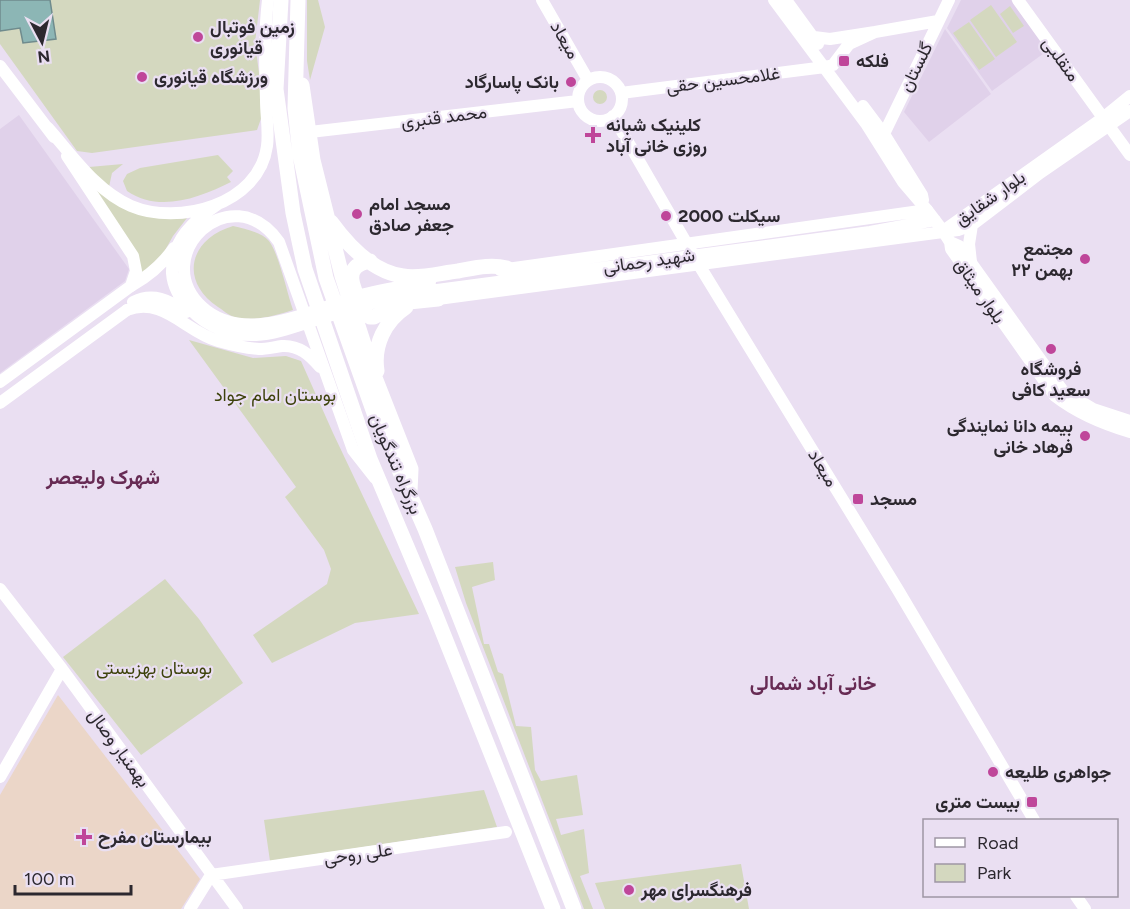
<svg xmlns="http://www.w3.org/2000/svg" width="1130" height="909" viewBox="0 0 1130 909" font-family="Figtree,Vazirmatn,sans-serif">
<rect width="100%" height="100%" fill="#eadff2"/>
<!-- built -->
<path fill="#e0d1ea" d="M961,0H1011L1047,51L992,91L947,28Z
M945,29L991,94L929,142L904,112Z
M19,115L129,269L125,281L0,373V129Z"/>
<!-- medical -->
<path fill="#ebd6c8" d="M58,695L200,879L181,909H0V795Z"/>
<!-- green -->
<path fill="#d4d8bf" d="M0,0H260L255,43L264,110L257,130L92,153L77,151L0,44Z
M307,0H318L325,27L310,80L307,61Z
M991,5L1017,42L996,57L970,20Z
M1010,6L1024,26L1013,33L1000,14Z
M969,22L995,59L979,70L953,33Z
M593 97a7 7 0 1 1 14 0a7 7 0 1 1-14 0Z
M218,155L233,171L227,177L231,182C199,198 159,213 127,191L123,181L127,174L140,168Z
M123,164L112,173L109,187L96,176L89,167Z
M96,189L174,219L187,218L173,236L163,254L139,276Z
M233,226C245,229 261,232 269,241C279,254 287,293 293,310C274,316 254,322 234,317C228,315 223,310 218,307C179,281 189,239 233,226Z
M189,340L253,358L286,356L301,361L333,433L419,614L355,623L272,663L253,635L327,584L331,569L324,550L285,497L296,487Z
M493,562L495,580L472,587L484,644H489L498,672L503,674L516,726L531,727L535,770L541,781L577,775L583,815L556,819L561,835L584,829L589,873L580,876L593,909H584L466,603L455,567Z
M165,579L199,619L243,683L141,755L63,657Z
M484,790L497,827L270,861L264,820Z
M741,864L749,909H605L595,883Z"/>
<!-- water -->
<path fill="#8cb6b5" stroke="#6f8b8d" stroke-width="1.5" d="M0,0H50L56,39L23,43L20,28L0,31Z"/>
<g fill="none" stroke-linecap="round" stroke-linejoin="round">
<!-- secondary -->
<path stroke="#fff" stroke-width="12" d="M542,0L588,80
M774,0L867,125L903,182L927,210
M786,0L818,44
M1018,0L1130,155
M875,32L938,21
M0,66L54,137
M578 99a22 22 0 1 1 44 0a22 22 0 1 1-44 0Z
M621,93L825,67L833,65L849,44L875,32L830,39L814,37
M863,106L884,134L922,195L923,200
M613,116L699,265L898,590L1034,820
M310,132L578,101
M884,134L949,0
M943,231L950,242L951,249L1055,396C1077,413 1103,424 1130,432
M950,242L959,246L1063,391L1093,409L1130,421
M0,382L131,286L136,271L133,256L67,156
M0,403L127,310
M0,589L62,669L237,909
M0,777L62,669
M1076,896L1085,909
M190,909L211,875L506,832"/>
<!-- primary -->
<path stroke="#fff" stroke-width="12" d="M48,128C72,155 96,191 131,206C178,226 259,205 267,146C269,132 266,115 266,100C265,67 264,33 268,0
M218,204C194,220 171,241 172,273C173,287 180,299 190,309C207,327 231,336 256,335C277,334 299,325 319,319C348,310 377,301 407,294L870,232L935,220
M946,229L1103,118L1130,96
M971,262L969,244L972,225
M500,270L927,210L943,231
M131,286C149,276 162,265 174,248
M438,299L958,230L972,225L1040,173L1130,111
M133,302C153,292 169,300 186,312
M127,310C163,296 186,332 218,341C232,345 245,348 259,349C267,349 274,347 282,346C299,345 310,355 320,367
M375,478L353,450L279,242C231,174 147,256 202,307C244,346 312,310 358,296C381,289 406,286 430,282"/>
<!-- highway -->
<path stroke="#fff" stroke-width="15" d="M281,0L276,89L293,213L305,269L370,459L435,613L553,909
M298,0L295,108L300,155L326,278L374,413L425,529L574,909
M302,85L313,160L342,276L374,375L411,469L410,492
M331,222C347,244 373,272 403,276C420,279 441,273 458,271C475,268 490,264 507,268
M370,261C337,267 357,295 366,314L370,317H374L399,303L438,299
M377,371C373,345 385,321 406,307"/>
</g>
<!-- markers -->
<g fill="#bf469a" stroke="#eadff2" stroke-width="2">
<circle cx="198" cy="37" r="6"/>
<rect x="838" y="55" width="12" height="12" rx="3"/>
<circle cx="142" cy="77" r="6"/>
<circle cx="571" cy="82" r="6"/>
<path d="M590 126h6v6h6v6h-6v6h-6v-6h-6v-6h6z"/>
<circle cx="357" cy="214" r="6"/>
<circle cx="666" cy="216" r="6"/>
<circle cx="1085" cy="259" r="6"/>
<circle cx="1051" cy="349" r="6"/>
<circle cx="1085" cy="436" r="6"/>
<rect x="852" y="493" width="12" height="12" rx="3"/>
<circle cx="993" cy="772" r="6"/>
<rect x="1026" y="796" width="12" height="12" rx="3"/>
<path d="M81 828h6v6h6v6h-6v6h-6v-6h-6v-6h6z"/>
<circle cx="629" cy="890" r="6"/>
</g>
<g text-anchor="middle" dominant-baseline="central" stroke-width="4.5" stroke-linejoin="round" paint-order="stroke">
<!-- poi labels -->
<g font-size="18" font-weight="bold" fill="#2c282f" stroke="#eadff2" text-anchor="start">
<text x="210" y="27">زمین فوتبال<tspan x="210" dy="21">قیانوری</tspan></text>
<text x="856" y="61">فلکه</text>
<text x="154" y="77">ورزشگاه قیانوری</text>
<text x="559" y="82" text-anchor="end">بانک پاسارگاد</text>
<text x="606" y="125">کلینیک شبانه<tspan x="606" dy="21">روزی خانی آباد</tspan></text>
<text x="369" y="204">مسجد امام<tspan x="369" dy="21">جعفر صادق</tspan></text>
<text x="678" y="216">سیکلت 2000</text>
<text x="1073" y="249" text-anchor="end">مجتمع<tspan x="1073" dy="21">۲۲ بهمن</tspan></text>
<text x="1051" y="369" text-anchor="middle">فروشگاه<tspan x="1051" dy="21">سعید کافی</tspan></text>
<text x="1073" y="426" text-anchor="end">بیمه دانا نمایندگی<tspan x="1073" dy="21">فرهاد خانی</tspan></text>
<text x="870" y="499">مسجد</text>
<text x="1005" y="772">جواهری طلیعه</text>
<text x="1020" y="802" text-anchor="end">بیست متری</text>
<text x="98" y="837">بیمارستان مفرح</text>
<text x="641" y="890">فرهنگسرای مهر</text>
</g>
<!-- street labels -->
<g font-size="18" fill="#2c282f" stroke="#eadff2">
<text transform="translate(565 40) rotate(60)">میعاد</text>
<text transform="translate(1061 59) rotate(54)">منقلبی</text>
<text transform="translate(916 67) rotate(-64)">گلستان</text>
<text transform="translate(723 80) rotate(-7)">غلامحسین حقی</text>
<text transform="translate(444 117) rotate(-7)">محمد قنبری</text>
<text transform="translate(990 198) rotate(-35)">بلوار شقایق</text>
<text transform="translate(649 261) rotate(-8)">شهید رحمانی</text>
<text transform="translate(980 291) rotate(55)">بلوار میثاق</text>
<text transform="translate(396 464) rotate(67)">بزرگراه تندگویان</text>
<text transform="translate(823 468) rotate(59)">میعاد</text>
<text transform="translate(119 748) rotate(54)">بهمنیار وصال</text>
<text transform="translate(358 854) rotate(-8)">علی روحی</text>
</g>
<!-- park labels -->
<g font-size="18" fill="#3d420b" stroke="#eadff2">
<text x="275" y="395">بوستان امام جواد</text>
<text x="154" y="668">بوستان بهزیستی</text>
</g>
<!-- neighbourhood labels -->
<g font-size="20" font-weight="bold" fill="#672b54" stroke="#eadff2">
<text x="103" y="477">شهرک ولیعصر</text>
<text x="813" y="683">خانی آباد شمالی</text>
</g>
</g>
<!-- legend -->
<rect x="923" y="819" width="195" height="78" fill="#eadff2" stroke="#9e96a4" stroke-width="1.5"/>
<rect x="935" y="838" width="30" height="9" fill="#ffffff" stroke="#9e96a4" stroke-width="1.5"/>
<text x="977" y="849" font-size="18" fill="#2c282f">Road</text>
<rect x="935" y="864" width="30" height="18" fill="#d4d8bf" stroke="#9e96a4" stroke-width="1.5"/>
<text x="977" y="879" font-size="18" fill="#2c282f">Park</text>
<!-- north arrow -->
<g transform="translate(42 42) rotate(173)" stroke="#eadff2" stroke-width="4.5" paint-order="stroke">
<path d="M0-4.5L10 22L0 15L-10 22Z" fill="#2c282f"/>
<text y="-9" font-size="16" font-weight="bold" text-anchor="middle" fill="#2c282f">N</text>
</g>
<!-- scale -->
<path d="M15 885v9h116v-9" fill="none" stroke="#2c282f" stroke-width="3"/>
<text x="24" y="885" font-size="18" fill="#2c282f" stroke="#eadff2" stroke-width="4.5" paint-order="stroke">100 m</text>
</svg>
